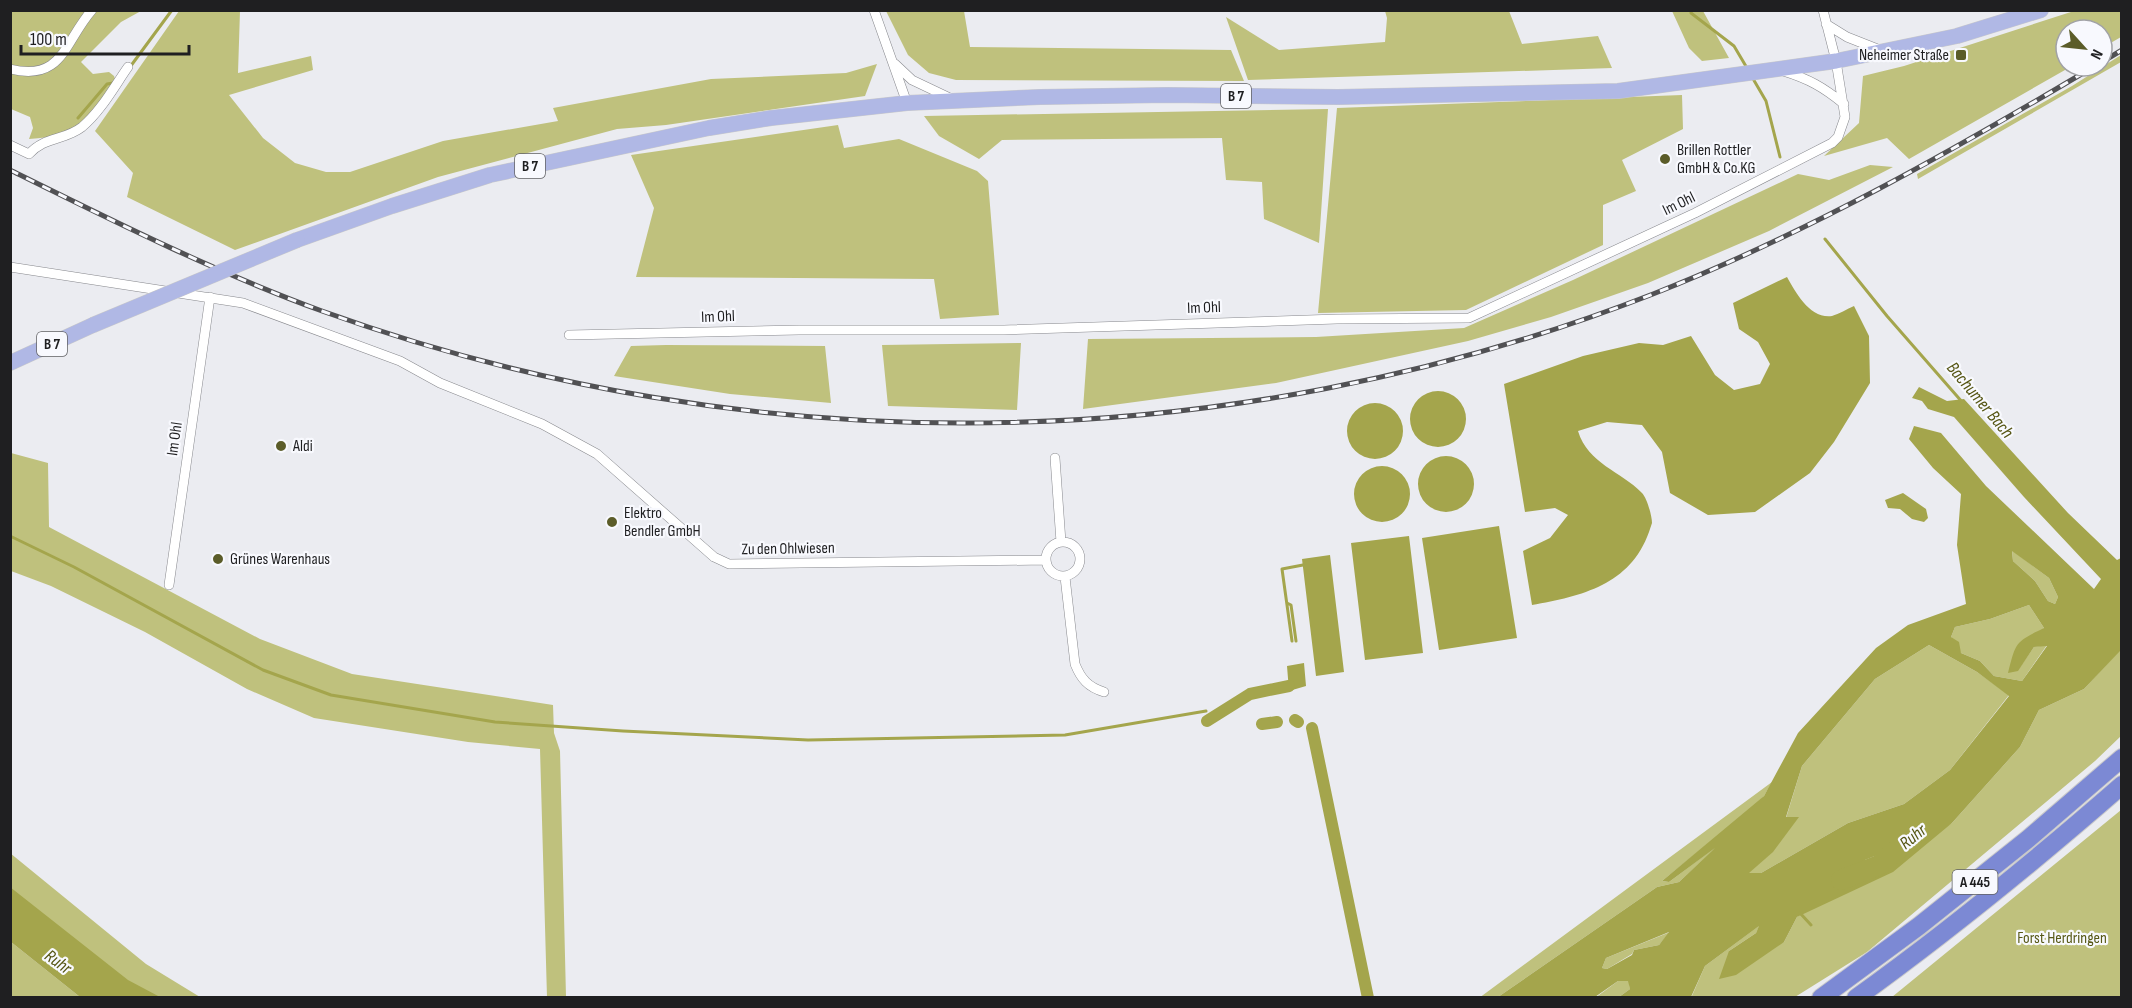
<svg xmlns="http://www.w3.org/2000/svg" width="2132" height="1008" viewBox="0 0 2132 1008" font-family="'Sofia Sans Condensed',sans-serif">
<rect width="100%" height="100%" fill="#ebecf1"/>
<!-- green -->
<path fill="#bfc17d" d="M10,11H141L121,22L81,62L93,74L109,72L114,76L115,79C88,119 80,136 29,139L33,128L30,117L11,109Z
M179,11H240L238,73L311,56L313,70L229,95L263,138L295,163L326,172H350L443,141L558,121L553,108L711,79L846,73L877,64L865,96L666,125L617,129L438,177L235,250L127,197L133,173L95,131Z
M886,11H964L970,47L1231,50L1244,81L956,80L929,73L908,55Z
M1385,11H1509L1522,44L1598,36L1612,68L1248,80L1226,17L1279,50L1385,42L1387,18Z
M1672,11H1703L1729,58L1702,61L1689,48Z
M2074,11H2121V37L2102,48V30H2066V66H2072L1909,159L1887,138L1824,156L1859,123L1863,76L1904,66Z
M2121,55V62L1918,179L1917,174L2072,86Z
M1682,95L1683,129L1622,160L1636,191L1603,205V245L1466,310L1318,313L1337,108Z
M1328,109L1319,243L1264,219L1262,182L1226,180L1222,138L1002,140L979,159L939,136L924,116Z
M838,125L844,148L899,139L977,171L988,181L999,315L940,319L934,279L636,277L654,208L631,155Z
M1870,165L1893,167L1769,231L1648,283L1551,317L1468,341L1276,383L1083,409L1088,339L1316,337L1464,328L1573,280L1798,174L1829,180Z
M1021,343L1017,410L888,406L882,345Z
M666,345L825,346L831,403L730,394L614,376L631,346Z
M11,453L48,463L49,527L260,639L352,674L553,705L554,733L560,751L566,997H547L540,749L468,742L314,718L247,689L145,632L51,586L11,571Z
M2012,550L2049,578L2058,597L2055,604L2048,601L2035,581L2013,561Z
M2029,605L2044,628L2018,670L2034,647L2047,645L2022,681L1994,676L1980,661L1961,653L1951,637L1955,627L1990,619Z
M1929,645L1977,672L2009,695L1950,770L1904,804L1848,823L1761,873H1748L1772,852L1798,817L1786,818L1802,766L1875,679Z
M2121,649V736L2095,761L1867,952L1795,997L1691,998L1705,966L1760,925L1756,933L1729,951L1784,942L1797,917L1952,823L2020,747L2039,710L2084,689Z
M1772,782L1764,796L1758,803L1662,881L1669,882L1721,843L1679,882L1657,887L1498,997L1479,998Z
M2121,810V997H1892Z
M1898,846L1880,867L1864,874L1865,860Z
M10,853L146,964L200,997H143L11,892Z
M1670,932L1659,945L1634,950L1632,954L1607,969L1602,968L1606,958Z
M11,942L80,997H11Z
M1618,981H1629L1630,989L1619,997L1595,998Z"/>
<!-- water -->
<path fill="#a4a54c" fill-rule="evenodd" d="M1787,277C1796,293 1810,319 1832,316C1839,314 1847,309 1854,306L1869,336L1870,383L1834,442L1810,473L1755,512L1708,515L1670,493L1662,452L1642,425L1607,422L1578,431C1588,464 1621,471 1642,493C1647,498 1652,516 1652,523C1651,526 1650,529 1649,532C1630,585 1582,596 1532,605L1523,551L1550,538L1568,515L1555,508L1525,512L1504,384L1583,356L1639,343L1663,345L1691,336L1715,375L1734,390L1760,384L1770,364L1758,342L1739,329L1733,303Z
M1919,387L1947,401L1964,399L2068,513L2117,560L2121,558L2120,651L2084,689L2039,710L2020,747L1952,823L1893,872L1797,917L1784,942L1736,975L1719,979L1729,951L1756,933L1759,926L1705,966L1691,997H1619L1630,989L1628,981H1618L1595,997H1498L1657,887L1679,882L1715,848L1669,882L1662,881L1764,796L1798,733L1876,648L1908,625L1966,604L1957,545L1961,494L1933,468L1909,439L1914,426L1941,433L1986,486L2094,589L2101,579L2024,497L1954,417L1928,409L1922,401L1912,398ZM2012,551L2049,578L2058,597L2055,604L2048,601L2035,581L2013,561ZM2029,605L2044,628C2015,642 2016,642 2008,673L2018,671L2034,647L2047,646L2022,681L1994,676L1980,661L1961,653L1959,642L1951,637L1955,627L1990,619ZM1929,645L1977,672L2009,696L1950,770L1904,804L1848,823L1761,873H1749L1773,852L1799,817H1786L1802,766L1875,679ZM1897,847L1880,867L1864,874L1865,860ZM1669,932L1659,945L1634,950L1632,955L1607,969L1602,968L1606,958Z
M1410 419a28 28 0 1 1 56 0a28 28 0 1 1-56 0Z
M1347 431a28 28 0 1 1 56 0a28 28 0 1 1-56 0Z
M1418 484a28 28 0 1 1 56 0a28 28 0 1 1-56 0Z
M1354 494a28 28 0 1 1 56 0a28 28 0 1 1-56 0Z
M1903,493L1926,509L1928,518L1924,522L1912,519L1900,509L1888,508L1885,500Z
M1499,526L1517,638L1439,650L1422,538Z
M1409,536L1423,653L1365,660L1351,543Z
M1330,555L1344,672L1316,676L1302,559Z
M1304,663L1306,686L1289,691L1287,666Z
M10,887L128,980L160,997H80L11,942Z"/>
<g fill="none" stroke-linecap="round" stroke-linejoin="round">
<!-- stream -->
<path stroke="#a4a54c" stroke-width="3" d="M1691,10V13L1734,46L1747,68
M130,67L172,10
M1752,77L1766,101L1780,157
M78,118L107,84L113,83
M1825,239L1887,316L1963,403
M10,536L74,567L263,670L331,695L495,722L623,731L808,740L1065,735L1206,711
M1287,603L1291,605L1296,641
M1292,641L1282,569L1303,565
M1800,913L1811,925"/>
<!-- canal -->
<path stroke="#a4a54c" stroke-width="12" d="M1295,720L1298,722
M1207,721L1250,694L1289,686
M1262,724L1277,722
M1312,728L1368,998"/>
<!-- river -->
<path stroke="#a4a54c" stroke-width="20" d="M1841,880L1879,865L1908,841"/>
<defs>
<path id="street" d="M874,10L907,103
M1826,24L1847,37L1880,50
M895,64L912,80L952,99
M10,69C63,82 64,42 92,10
M1783,71C1809,79 1823,87 1844,104
M10,145L29,154C45,136 64,141 82,127C101,111 114,87 128,67
M10,267L243,303L400,361L440,383L542,424L597,454L714,557L729,564L1046,560
M569,335L799,330H1004L1337,319L1469,318L1695,213L1832,143L1838,137L1845,117L1836,61L1823,10
M1055,458L1061,542
M1046 559a17 17 0 1 1 34 0a17 17 0 1 1-34 0Z
M1065,577L1075,664C1081,679 1088,687 1104,692
M169,585L210,297"/>
<path id="primary" d="M297,240L392,206L490,175L709,128L771,118L907,103L1040,97L1167,95L1338,97L1618,91L1836,61L1957,36L2041,10
M10,363L93,325"/>
<path id="highway" d="M1821,998L1919,926L2028,839L2122,758
M1856,998C1949,931 2036,860 2122,785"/>
</defs>
<!-- street casing -->
<use href="#street" stroke="#87888d" stroke-width="10"/>
<!-- primary casing -->
<use href="#primary" stroke="#c9c9ca" stroke-width="16"/>
<!-- highway casing -->
<use href="#highway" stroke="#c9c9ca" stroke-width="20"/>
<!-- street -->
<use href="#street" stroke="#fff" stroke-width="9"/>
<!-- primary -->
<use href="#primary" stroke="#b0b8e5" stroke-width="15"/>
<!-- highway -->
<use href="#highway" stroke="#7c89d4" stroke-width="18"/>
<defs>
<path id="rail" d="M2102,62L2122,50
M10,170C113,221 215,272 322,311C752,466 1228,460 1653,294C1808,233 1952,151 2095,66"/>
</defs>
<!-- rail casing -->
<use href="#rail" stroke="#515154" stroke-width="5"/>
<!-- rail -->
<use href="#rail" stroke="#f8f9fe" stroke-width="3" stroke-dasharray="9" stroke-linecap="butt"/>
<defs>
<path id="primary-bridge" d="M93,325L297,240"/>
</defs>
<!-- primary-bridge casing -->
<use href="#primary-bridge" stroke="#c9c9ca" stroke-width="16" stroke-linecap="butt"/>
<!-- primary-bridge -->
<use href="#primary-bridge" stroke="#b0b8e5" stroke-width="15"/>
</g>
<!-- markers -->
<g fill="#5b5c29" stroke="#f8f9fe" stroke-width="2">
<rect x="1955" y="49" width="12" height="12" rx="3"/>
<circle cx="1665" cy="159" r="6"/>
<circle cx="281" cy="446" r="6"/>
<circle cx="612" cy="522" r="6"/>
<circle cx="218" cy="559" r="6"/>
</g>
<g text-anchor="middle" dominant-baseline="central" stroke-width="4.5" stroke-linejoin="round" paint-order="stroke">
<!-- shield labels -->
<g fill="#f8f9fe" stroke="#606063" stroke-width="1.5">
<rect x="1221" y="84" width="30" height="24" rx="4.5"/>
<rect x="515" y="154" width="30" height="24" rx="4.5"/>
<rect x="37" y="332" width="30" height="24" rx="4.5"/>
<rect x="1952.5" y="870" width="45" height="24" rx="4.5"/>
</g>
<g font-size="15" font-weight="bold" fill="#1f1f21">
<text x="1236" y="96">B 7</text>
<text x="530" y="166">B 7</text>
<text x="52" y="344">B 7</text>
<text x="1975" y="882">A 445</text>
</g>
<!-- poi labels -->
<g font-size="16" fill="#1f1f21" stroke="#f8f9fe" text-anchor="start">
<text x="1949" y="55" text-anchor="end">Neheimer Straße</text>
<text x="1677" y="150">Brillen Rottler<tspan x="1677" dy="18">GmbH &amp; Co.KG</tspan></text>
<text x="293" y="446">Aldi</text>
<text x="624" y="513">Elektro<tspan x="624" dy="18">Bendler GmbH</tspan></text>
<text x="230" y="559">Grünes Warenhaus</text>
</g>
<!-- street labels -->
<g font-size="16" fill="#1f1f21" stroke="#f8f9fe">
<text transform="translate(1679 204) rotate(-26)">Im Ohl</text>
<text transform="translate(1204 308) rotate(-2)">Im Ohl</text>
<text transform="translate(718 317) rotate(-2)">Im Ohl</text>
<text transform="translate(175 439) rotate(-82)">Im Ohl</text>
<text transform="translate(788 549) rotate(-1)">Zu den Ohlwiesen</text>
</g>
<!-- park labels -->
<g font-size="16" fill="#575816" stroke="#f8f9fe">
<text x="2062" y="938">Forst Herdringen</text>
</g>
<!-- water labels -->
<g font-size="18" font-style="italic" fill="#555513" stroke="#f8f9fe">
<text transform="translate(1980 400) rotate(50)">Bachumer Bach</text>
<text transform="translate(1913 837) rotate(-39)">Ruhr</text>
<text transform="translate(58 962) rotate(36)">Ruhr</text>
</g>
</g>
<!-- border -->
<rect width="2132" height="1008" fill="none" stroke="#1f1f21" stroke-width="24"/>
<!-- north arrow -->
<g transform="translate(2084 48) rotate(117)"><circle r="28" fill="#f8f9fe" stroke="#a1a2a6" stroke-width="1.5"/>
<path d="M0-4.5L10 22L0 15L-10 22Z" fill="#5b5c29"/>
<text y="-9" font-size="16" font-weight="bold" text-anchor="middle" fill="#1f1f21">N</text>
</g>
<!-- scale -->
<path d="M21 45v9h168v-9" fill="none" stroke="#1f1f21" stroke-width="3"/>
<text x="30" y="45" font-size="18" fill="#1f1f21" stroke="#f8f9fe" stroke-width="4.5" paint-order="stroke">100 m</text>
</svg>
